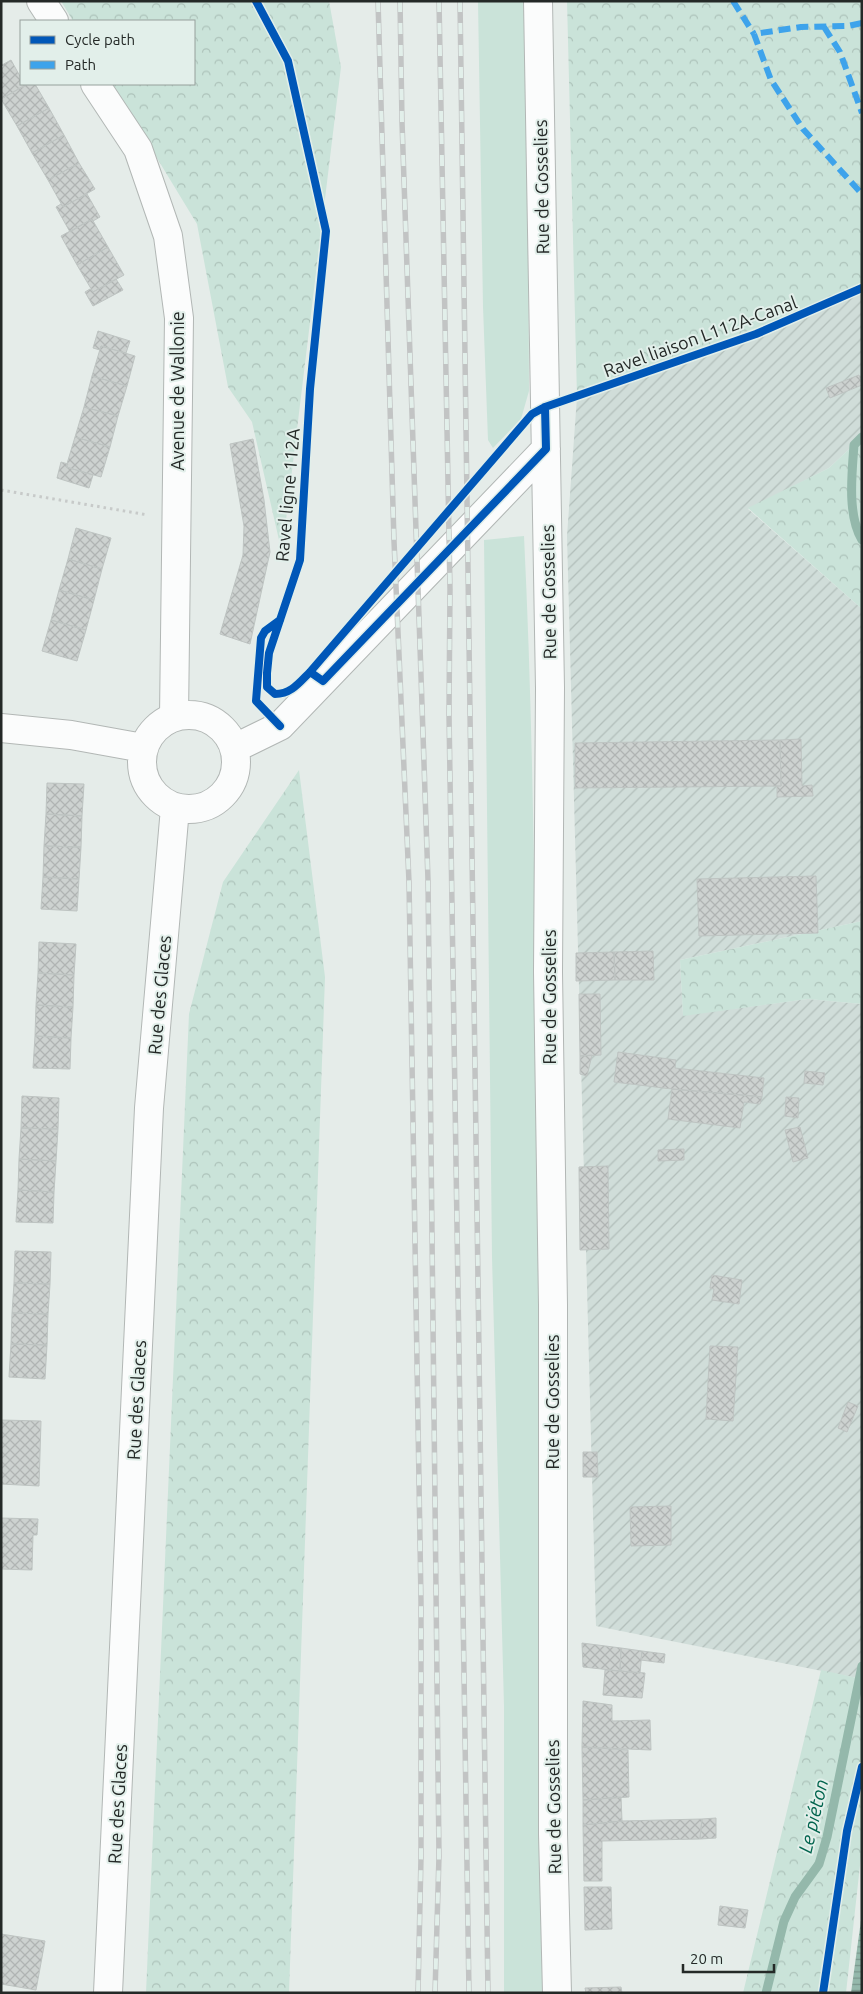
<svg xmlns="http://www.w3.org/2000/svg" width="863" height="1994" viewBox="0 0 863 1994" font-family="Ubuntu,sans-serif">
<defs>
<pattern id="industrial-furrows" width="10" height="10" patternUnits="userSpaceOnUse" patternTransform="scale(1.25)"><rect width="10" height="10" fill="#d0ddd9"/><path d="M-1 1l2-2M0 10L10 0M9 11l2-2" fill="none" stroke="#b2beba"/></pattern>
<pattern id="forest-crowns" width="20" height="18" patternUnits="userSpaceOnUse" patternTransform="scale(1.25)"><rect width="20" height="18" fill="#cae3d9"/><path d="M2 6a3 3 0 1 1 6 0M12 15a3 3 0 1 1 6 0" fill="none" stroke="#adc3ba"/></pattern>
<pattern id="water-rules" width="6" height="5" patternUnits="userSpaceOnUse" patternTransform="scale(1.25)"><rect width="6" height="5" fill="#94b8ab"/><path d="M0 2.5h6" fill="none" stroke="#79968b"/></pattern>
<pattern id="building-cross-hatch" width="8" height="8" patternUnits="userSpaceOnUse" patternTransform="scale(1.25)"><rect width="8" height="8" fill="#cdd2d0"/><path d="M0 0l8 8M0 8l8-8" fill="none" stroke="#b0b4b3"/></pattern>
</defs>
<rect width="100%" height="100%" fill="#e5ece9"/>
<!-- industrial -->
<path fill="url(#industrial-furrows)" d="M862,288V437L829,468L748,509L862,609V921L680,960L683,1015L808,999L862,1004V1679L596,1626L567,536L577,397L787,322Z"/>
<!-- grass -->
<path fill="#cae3d9" d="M478,1H527L529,391L521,419L493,448L488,440L483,307Z
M524,536C534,741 535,946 538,1151C540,1431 542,1712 542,1993H504V1706L492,1257L484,540Z"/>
<!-- forest -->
<path fill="url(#forest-crowns)" d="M61,1H329L341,67L282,553L252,422L228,387L197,224L112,84H194V21H73Z
M567,1H862V287L787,322L577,397Z
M862,437V609L748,508L829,468Z
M299,770L325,977L289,1993H146L189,1014L223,882Z
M862,921V1004L808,999L683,1016L680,960Z
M821,1670L862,1679V1847L846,1993H743Z"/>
<!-- water -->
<path fill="url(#water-rules)" d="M862,1913V1993H851Z"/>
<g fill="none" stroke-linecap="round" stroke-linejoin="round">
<!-- stream -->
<path stroke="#94b8ab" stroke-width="9" d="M862,437L854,445C852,473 847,515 862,540
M766,1993L784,1921L795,1897L819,1864L827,1837L862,1666"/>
</g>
<!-- building -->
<path fill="url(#building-cross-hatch)" stroke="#bec4c2" d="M11,60L21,78V84L25,85L1,99L3,101L1,102V69L4,67L2,65Z
M28,84H35L49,108L17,126L1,99Z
M49,108L64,135L32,153L17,126Z
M64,135L79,163L48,180L32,153Z
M79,163L95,189L63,207L48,180Z
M87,194L100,217L93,221L92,219L70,232L56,207L61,204L63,207Z
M92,219L108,247L77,265L61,236Z
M108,247L124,275L93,292L77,265Z
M116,279L123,290L93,306L85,292L90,289L93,292Z
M98,331L130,341L126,353L101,346L100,350L93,348Z
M101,346L135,356L127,386L92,376Z
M859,375L862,385L830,398L826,388Z
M92,376L127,386L118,416L84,407Z
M84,407L118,416L110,447L75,437Z
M75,437L110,447L101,477L66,467Z
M253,439L264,500L270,552L250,644L220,634L243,555L244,526L230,444Z
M61,462L68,464L66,467L93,475L89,488L57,478Z
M76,528L111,538L102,569L68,559Z
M68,559L102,569L94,600L59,590Z
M59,590L94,600L86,630L51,620Z
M51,620L86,630L77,661L42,651Z
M801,739L802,786L812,785L813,796L777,797V786H781L780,740Z
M780,740L781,786L575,788V743Z
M47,783L84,784L82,816L46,814Z
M46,814L82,816L81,847L44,846Z
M44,846L81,847L79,879L43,877Z
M816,876L818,933L699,936L697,879Z
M43,877L79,879L77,911L41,909Z
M39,942L76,944L74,975L38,973Z
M653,951L654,980H615L614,952Z
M614,952L615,980L576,981V953Z
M38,973L74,975L73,1007L36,1005Z
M579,994H600L601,1055L580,1056Z
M36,1005L73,1007L71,1038L35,1036Z
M35,1036L71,1038L70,1069L33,1068Z
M618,1052L676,1060L675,1068L764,1078L762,1097L672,1089L614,1082Z
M592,1055L587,1076L580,1074V1056Z
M805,1071L825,1073L823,1085L804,1083Z
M672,1089L755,1096L762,1097L760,1104L744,1102L740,1128L668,1119Z
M22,1096L59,1098L58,1129L21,1128Z
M786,1097L799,1098L798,1118L785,1116Z
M800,1127L808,1158L793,1162L785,1130Z
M21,1128L58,1129L56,1161L19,1159Z
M684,1149V1160L658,1161V1150Z
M19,1159L56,1161L54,1192L18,1190Z
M608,1166L609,1249L580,1250L579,1167Z
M18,1190L54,1192L53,1223L16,1222Z
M15,1251L51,1252L50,1284L14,1283Z
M712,1275L742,1280L739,1304L712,1300L714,1289L710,1288Z
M14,1283L50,1284L48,1314L12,1313Z
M12,1313L48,1314L47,1345L11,1344Z
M11,1344L47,1345L45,1379L9,1377Z
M710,1346L738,1347L733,1421L706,1419Z
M848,1402L858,1406L847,1432L838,1428Z
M1,1420L41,1421L39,1486L1,1484Z
M583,1452H597L598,1477H583Z
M671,1506V1545L631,1546L630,1507Z
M1,1518L38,1519L37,1535H33L32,1570L1,1569Z
M582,1643L621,1648L620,1671L583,1667Z
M621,1648L642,1651L640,1673L620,1671Z
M642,1651L665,1654L664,1663L641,1660Z
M605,1670L645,1673L642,1698L603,1695Z
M583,1701L612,1705V1721L650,1720L651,1750L582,1747Z
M582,1747L628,1750L629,1797L583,1800Z
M621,1797L622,1821L583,1825V1800Z
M716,1818V1838L700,1839L702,1819Z
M702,1819L700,1839L602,1841V1881H584L583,1825L622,1821Z
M584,1887H611L612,1929L585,1930Z
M720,1906L748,1910L745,1928L718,1925Z
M1,1934L45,1941L36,1990L1,1984Z
M621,1987L622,1993H586L585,1988Z"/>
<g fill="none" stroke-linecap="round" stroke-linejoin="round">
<defs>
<path id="minor" d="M41,1L54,21
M538,1L550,688L548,972L553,1305V1834L557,1993
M95,84L138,149L168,236L179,318L174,717
M142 762a47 47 0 1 1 94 0a47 47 0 1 1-94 0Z
M1,728L71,735L143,748
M235,748L280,726L546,449
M108,1993L149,1108L175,808"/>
</defs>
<!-- minor casing -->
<use href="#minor" stroke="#b2b7b5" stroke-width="30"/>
<!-- path -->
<path stroke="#c7cac9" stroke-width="3" stroke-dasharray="2.5 4" stroke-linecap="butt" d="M1,490L148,515"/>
<!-- minor -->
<use href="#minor" stroke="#fbfcfc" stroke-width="28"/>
<defs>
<path id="rail" d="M378,1L394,541L409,882L421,1602V1857L418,1993
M400,1L402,122L428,880L439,1856L435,1993
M439,1L450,589L449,714L469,1993
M460,1L488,1993"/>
</defs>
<!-- rail casing -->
<use href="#rail" stroke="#c2c4c4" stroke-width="5.5"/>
<!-- rail -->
<use href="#rail" stroke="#e2efea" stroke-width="4" stroke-dasharray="11" stroke-linecap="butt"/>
<!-- quiet -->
<path stroke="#3ea3eb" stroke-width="6" stroke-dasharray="12 6" stroke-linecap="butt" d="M733,1L754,34
M862,23L848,26L801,27L754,34L771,80L803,129L862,194
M824,27L840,52L862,113"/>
<defs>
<path id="cycleway" d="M256,1L288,61L326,231L310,389L300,560L269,653L267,673V687L275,694C291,694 299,683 310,672L532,414L545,407L756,334L862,288
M310,672L323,681L546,449L545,407
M280,726L256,701L261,638L265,631L280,620
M823,1993L847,1831L862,1767"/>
</defs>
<!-- cycleway casing -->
<use href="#cycleway" stroke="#e2efea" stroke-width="11"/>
<!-- cycleway -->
<use href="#cycleway" stroke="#0057b8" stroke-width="8"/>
</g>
<g text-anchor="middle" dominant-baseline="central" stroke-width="4" stroke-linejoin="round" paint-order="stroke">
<!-- street labels -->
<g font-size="18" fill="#242927" stroke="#e2efea">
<text transform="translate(541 187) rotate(-91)">Rue de Gosselies</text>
<text transform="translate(700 336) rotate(-20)">Ravel liaison L112A-Canal</text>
<text transform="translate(177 391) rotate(-90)">Avenue de Wallonie</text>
<text transform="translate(287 495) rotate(-85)">Ravel ligne 112A</text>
<text transform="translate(548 592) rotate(-91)">Rue de Gosselies</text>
<text transform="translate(159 995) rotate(-85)">Rue des Glaces</text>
<text transform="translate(549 997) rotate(-90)">Rue de Gosselies</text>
<text transform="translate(136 1400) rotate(-87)">Rue des Glaces</text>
<text transform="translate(552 1402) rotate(-90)">Rue de Gosselies</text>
<text transform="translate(117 1804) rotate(-87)">Rue des Glaces</text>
<text transform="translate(553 1807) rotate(-91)">Rue de Gosselies</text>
</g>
<!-- water labels -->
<g font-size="19" font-style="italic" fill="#01644d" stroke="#e2efea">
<text transform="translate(813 1816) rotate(-77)">Le piéton</text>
</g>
</g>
<!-- border -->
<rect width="863" height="1994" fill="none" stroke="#242927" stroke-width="5"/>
<!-- legend -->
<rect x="20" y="20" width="175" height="65" fill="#e2efea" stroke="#96a09c"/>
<rect x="30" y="36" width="25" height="8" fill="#0057b8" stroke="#96a09c"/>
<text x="65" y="45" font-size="15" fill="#242927">Cycle path</text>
<rect x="30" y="61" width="25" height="8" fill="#3ea3eb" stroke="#96a09c"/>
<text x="65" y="70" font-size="15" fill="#242927">Path</text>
<!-- scale -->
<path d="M683 1964v8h91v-8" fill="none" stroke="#242927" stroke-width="2.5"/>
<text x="690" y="1964" font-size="15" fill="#242927" stroke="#e2efea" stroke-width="4" paint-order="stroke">20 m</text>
</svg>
